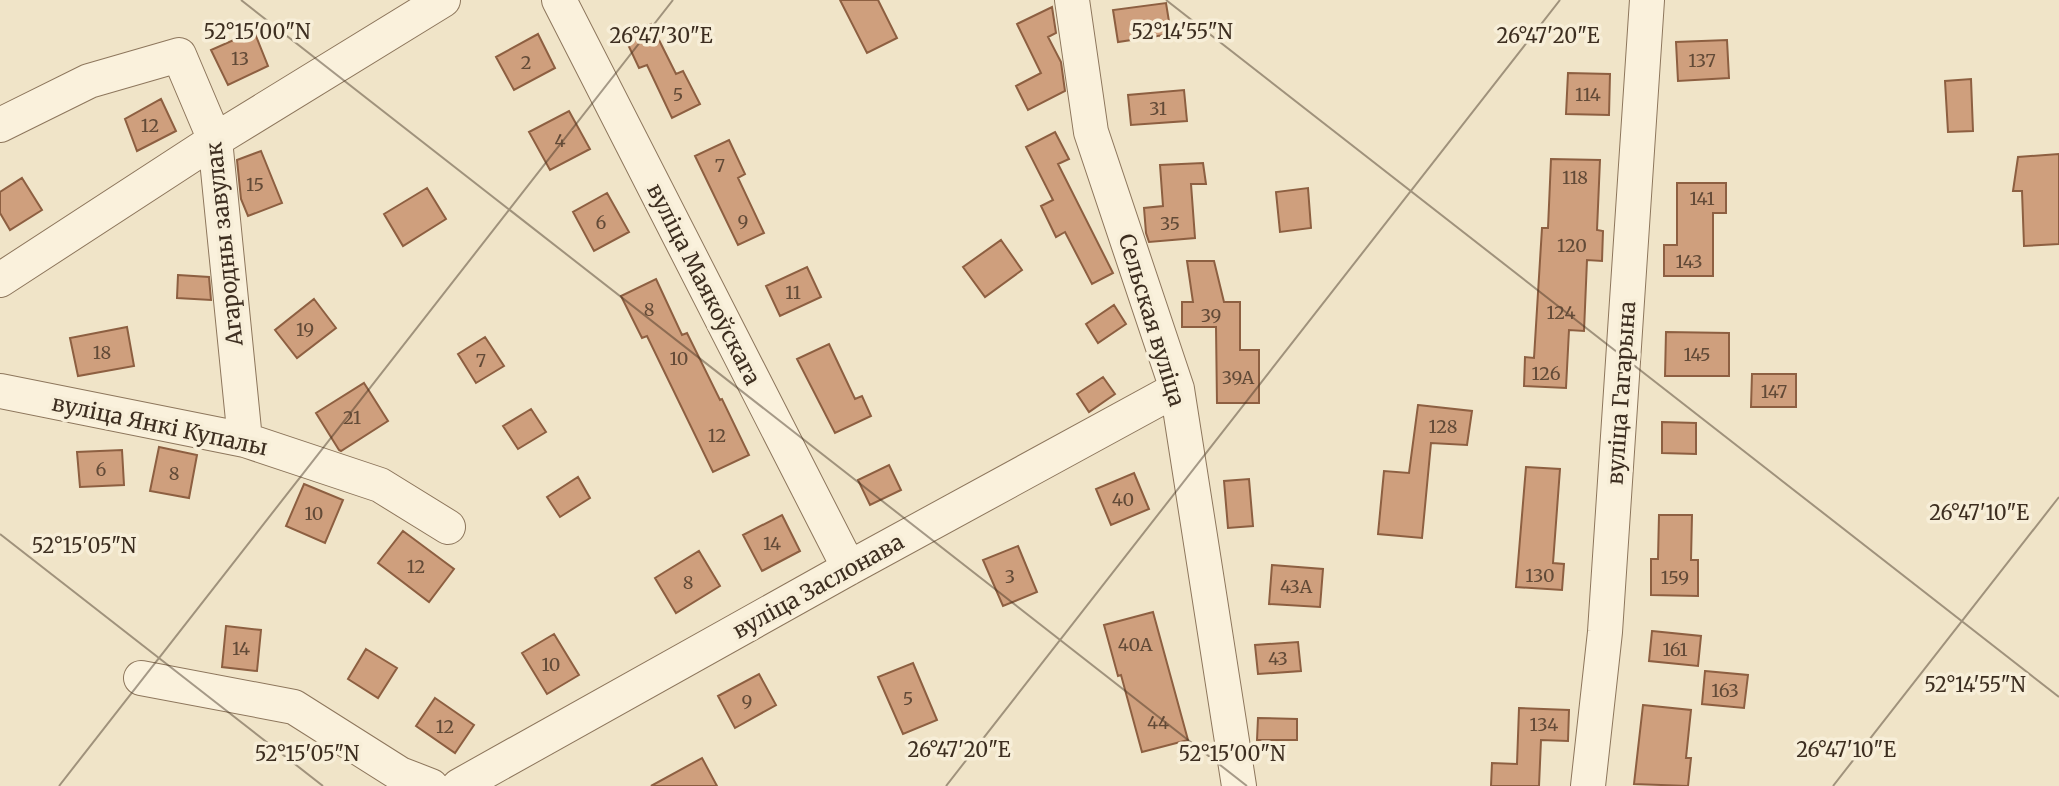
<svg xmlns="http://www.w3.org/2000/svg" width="2059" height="786" viewBox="0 0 2059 786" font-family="Merriweather,serif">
<rect width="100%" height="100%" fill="#f0e4c8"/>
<!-- building -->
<path fill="#cf9f7d" stroke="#8d5f41" stroke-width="2" d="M840,0H878L897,38L867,53Z
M1166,3L1171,34L1118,42L1113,10Z
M1052,7L1056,33L1048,37L1061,62L1065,91L1028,110L1016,86L1041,73L1017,24Z
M651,24L676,74L683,71L700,104L672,118L647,65L639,68L624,36Z
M254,31L268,66L228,85L211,50Z
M538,34L555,68L514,90L496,57Z
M1727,40L1729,78L1678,81L1676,42Z
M1568,73L1610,74L1609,115L1566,114Z
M1971,79L1973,131L1948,132L1945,81Z
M1184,90L1187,121L1131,125L1128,95Z
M161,99L176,131L137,151L125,119Z
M569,111L590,149L550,170L529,132Z
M1055,132L1069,159L1058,164L1113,273L1092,284L1065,232L1056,237L1041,206L1053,200L1026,147Z
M729,140L745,174L738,178L764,233L738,245L695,156Z
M261,151L282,203L248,216L241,199L237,160Z
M2059,154V244L2024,246L2022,191H2013L2018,157Z
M1551,159L1600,160L1597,230L1603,231L1602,261L1587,260L1584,331L1569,330L1566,388L1524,386L1525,357L1534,358L1542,228H1548Z
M1203,163L1206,184H1191L1195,238L1149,242L1146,233L1144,208L1163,206L1160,165Z
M22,178L42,210L10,230L0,213V192Z
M1677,183H1726V213H1713V276H1664V245H1677Z
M427,188L446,219L403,246L384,214Z
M1308,188L1311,228L1280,232L1276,192Z
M607,193L629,232L594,251L573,212Z
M1001,240L1022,270L985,297L963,267Z
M1187,261H1214L1224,302H1240V350H1259V403H1217L1216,327H1182V302H1193Z
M807,267L821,297L780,316L766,286Z
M178,275L209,277L211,300L177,298Z
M656,279L682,335L687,333L720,400L722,399L749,455L713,472L647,336L642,338L621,296Z
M314,299L336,328L297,358L275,330Z
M1114,305L1126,324L1098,343L1086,324Z
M127,327L134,366L78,376L70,338Z
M1666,332L1729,333V376H1665Z
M485,337L504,366L476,383L458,354Z
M829,344L855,399L862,396L871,416L835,433L797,359Z
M1752,374H1796V407H1751Z
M1103,377L1115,394L1089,412L1077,394Z
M364,383L388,421L341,451L339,450L316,413Z
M1418,405L1472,411L1467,445L1431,443L1422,538L1378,534L1384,471L1409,473Z
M531,409L546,432L518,449L503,426Z
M1662,422L1696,423V454L1662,453Z
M159,447L197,455L189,498L150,491Z
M122,450L124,485L80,487L77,452Z
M889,465L901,490L870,505L858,480Z
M1526,467L1560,469L1553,563L1564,564L1562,590L1516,587Z
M1134,473L1149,509L1111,525L1096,489Z
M578,477L590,498L560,517L547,497Z
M1249,479L1253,526L1228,528L1224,481Z
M304,484L343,500L325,543L286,526Z
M782,515L800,551L762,571L743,535Z
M1659,515H1692L1691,560H1698V596L1651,595V559H1658Z
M403,531L454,569L429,602L378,563Z
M1018,546L1037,592L1003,606L983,560Z
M699,551L720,586L676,613L655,578Z
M1272,565L1323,569L1320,607L1269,604Z
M1153,612L1188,740L1142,752L1121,675L1118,676L1104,625Z
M226,626L261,630L257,671L222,667Z
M1652,631L1701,636L1698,666L1649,661Z
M554,634L579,675L547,694L522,653Z
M1298,642L1301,671L1258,674L1255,645Z
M366,649L397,668L378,698L348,679Z
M913,663L937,720L903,734L878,677Z
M1705,671L1748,675L1744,708L1702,704Z
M759,674L776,705L735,728L718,696Z
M435,698L474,725L455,753L416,726Z
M1643,705L1691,710L1686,758H1691L1688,786L1634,784Z
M1519,708L1569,710L1568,741L1541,740L1539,786H1491L1492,763L1517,764Z
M1258,718L1297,719V740H1257Z
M702,758L717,786H651Z"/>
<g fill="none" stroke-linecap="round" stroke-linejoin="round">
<defs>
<path id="minor" d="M559,0L849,568
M1072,0L1091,132L1177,389L1239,786
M0,125L89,81L179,55L215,140L245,440
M0,280L215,140L443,0
M0,391L245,440L380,485L448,527
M141,678L294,707L400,774L431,786
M459,786L849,568L1177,389
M1588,786L1605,632L1647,0"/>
</defs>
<!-- minor casing -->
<use href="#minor" stroke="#8d765c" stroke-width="36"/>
<!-- minor -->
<use href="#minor" stroke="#faf1dc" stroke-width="34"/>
</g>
<!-- ticks -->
<path fill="none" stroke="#3d2e20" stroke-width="2" stroke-opacity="0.45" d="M241,0L1247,786M1166,0L2059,697M0,534L323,786M59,786L673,0M946,786L1560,0M1833,786L2059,497"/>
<g text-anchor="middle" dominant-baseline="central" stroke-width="7" stroke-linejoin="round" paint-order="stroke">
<!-- number labels -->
<g font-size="18" fill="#624a37">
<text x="240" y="58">13</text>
<text x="1702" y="60">137</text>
<text x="526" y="62">2</text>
<text x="678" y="94">5</text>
<text x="1588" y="94">114</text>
<text x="1158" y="108">31</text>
<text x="150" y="125">12</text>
<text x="560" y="140">4</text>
<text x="720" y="165">7</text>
<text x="1575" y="177">118</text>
<text x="255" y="184">15</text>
<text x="1702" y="198">141</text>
<text x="743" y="221">9</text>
<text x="601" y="222">6</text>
<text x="1170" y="223">35</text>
<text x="1572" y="245">120</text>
<text x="1689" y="261">143</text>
<text x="793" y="292">11</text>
<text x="649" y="309">8</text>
<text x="1561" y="312">124</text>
<text x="1211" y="315">39</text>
<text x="305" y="329">19</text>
<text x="102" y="352">18</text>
<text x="1697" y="354">145</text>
<text x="679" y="358">10</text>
<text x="481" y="360">7</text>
<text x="1546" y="373">126</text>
<text x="1238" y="377">39А</text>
<text x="1774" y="391">147</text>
<text x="352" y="417">21</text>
<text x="1443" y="426">128</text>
<text x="717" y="435">12</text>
<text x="101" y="469">6</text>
<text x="174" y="473">8</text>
<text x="1123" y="499">40</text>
<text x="314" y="513">10</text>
<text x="772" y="543">14</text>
<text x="416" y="566">12</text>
<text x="1540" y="575">130</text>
<text x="1010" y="576">3</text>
<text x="1675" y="577">159</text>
<text x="688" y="582">8</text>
<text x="1296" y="586">43А</text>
<text x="1135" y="644">40А</text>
<text x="241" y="648">14</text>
<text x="1675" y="649">161</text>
<text x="1278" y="658">43</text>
<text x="551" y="664">10</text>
<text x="1725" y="690">163</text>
<text x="908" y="698">5</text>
<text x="747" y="701">9</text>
<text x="1158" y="722">44</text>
<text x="1544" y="724">134</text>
<text x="445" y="726">12</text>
</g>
<!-- street labels -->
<g font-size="22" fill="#3d2e20" stroke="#f7eed8">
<text transform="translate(224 244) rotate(-96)">Агародны завулак</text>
<text transform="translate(704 284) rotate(63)">вуліца Маякоўскага</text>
<text transform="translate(1152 320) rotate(73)">Сельская вуліца</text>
<text transform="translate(1621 393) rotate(-86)">вуліца Гагарына</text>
<text transform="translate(160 425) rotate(12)">вуліца Янкі Купалы</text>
<text transform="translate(818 586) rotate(-29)">вуліца Заслонава</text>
</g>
</g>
<g font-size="20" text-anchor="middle" fill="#3d2e20" stroke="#f7eed8" stroke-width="7" stroke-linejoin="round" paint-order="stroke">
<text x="257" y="39">52°15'00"N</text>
<text x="1182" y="39">52°14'55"N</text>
<text x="661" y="43">26°47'30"E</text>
<text x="1548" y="43">26°47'20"E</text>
<text x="1979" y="520">26°47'10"E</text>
<text x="84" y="553">52°15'05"N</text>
<text x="1975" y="692">52°14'55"N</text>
<text x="959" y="757">26°47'20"E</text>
<text x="1846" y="757">26°47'10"E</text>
<text x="307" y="761">52°15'05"N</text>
<text x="1232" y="761">52°15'00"N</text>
</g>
</svg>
